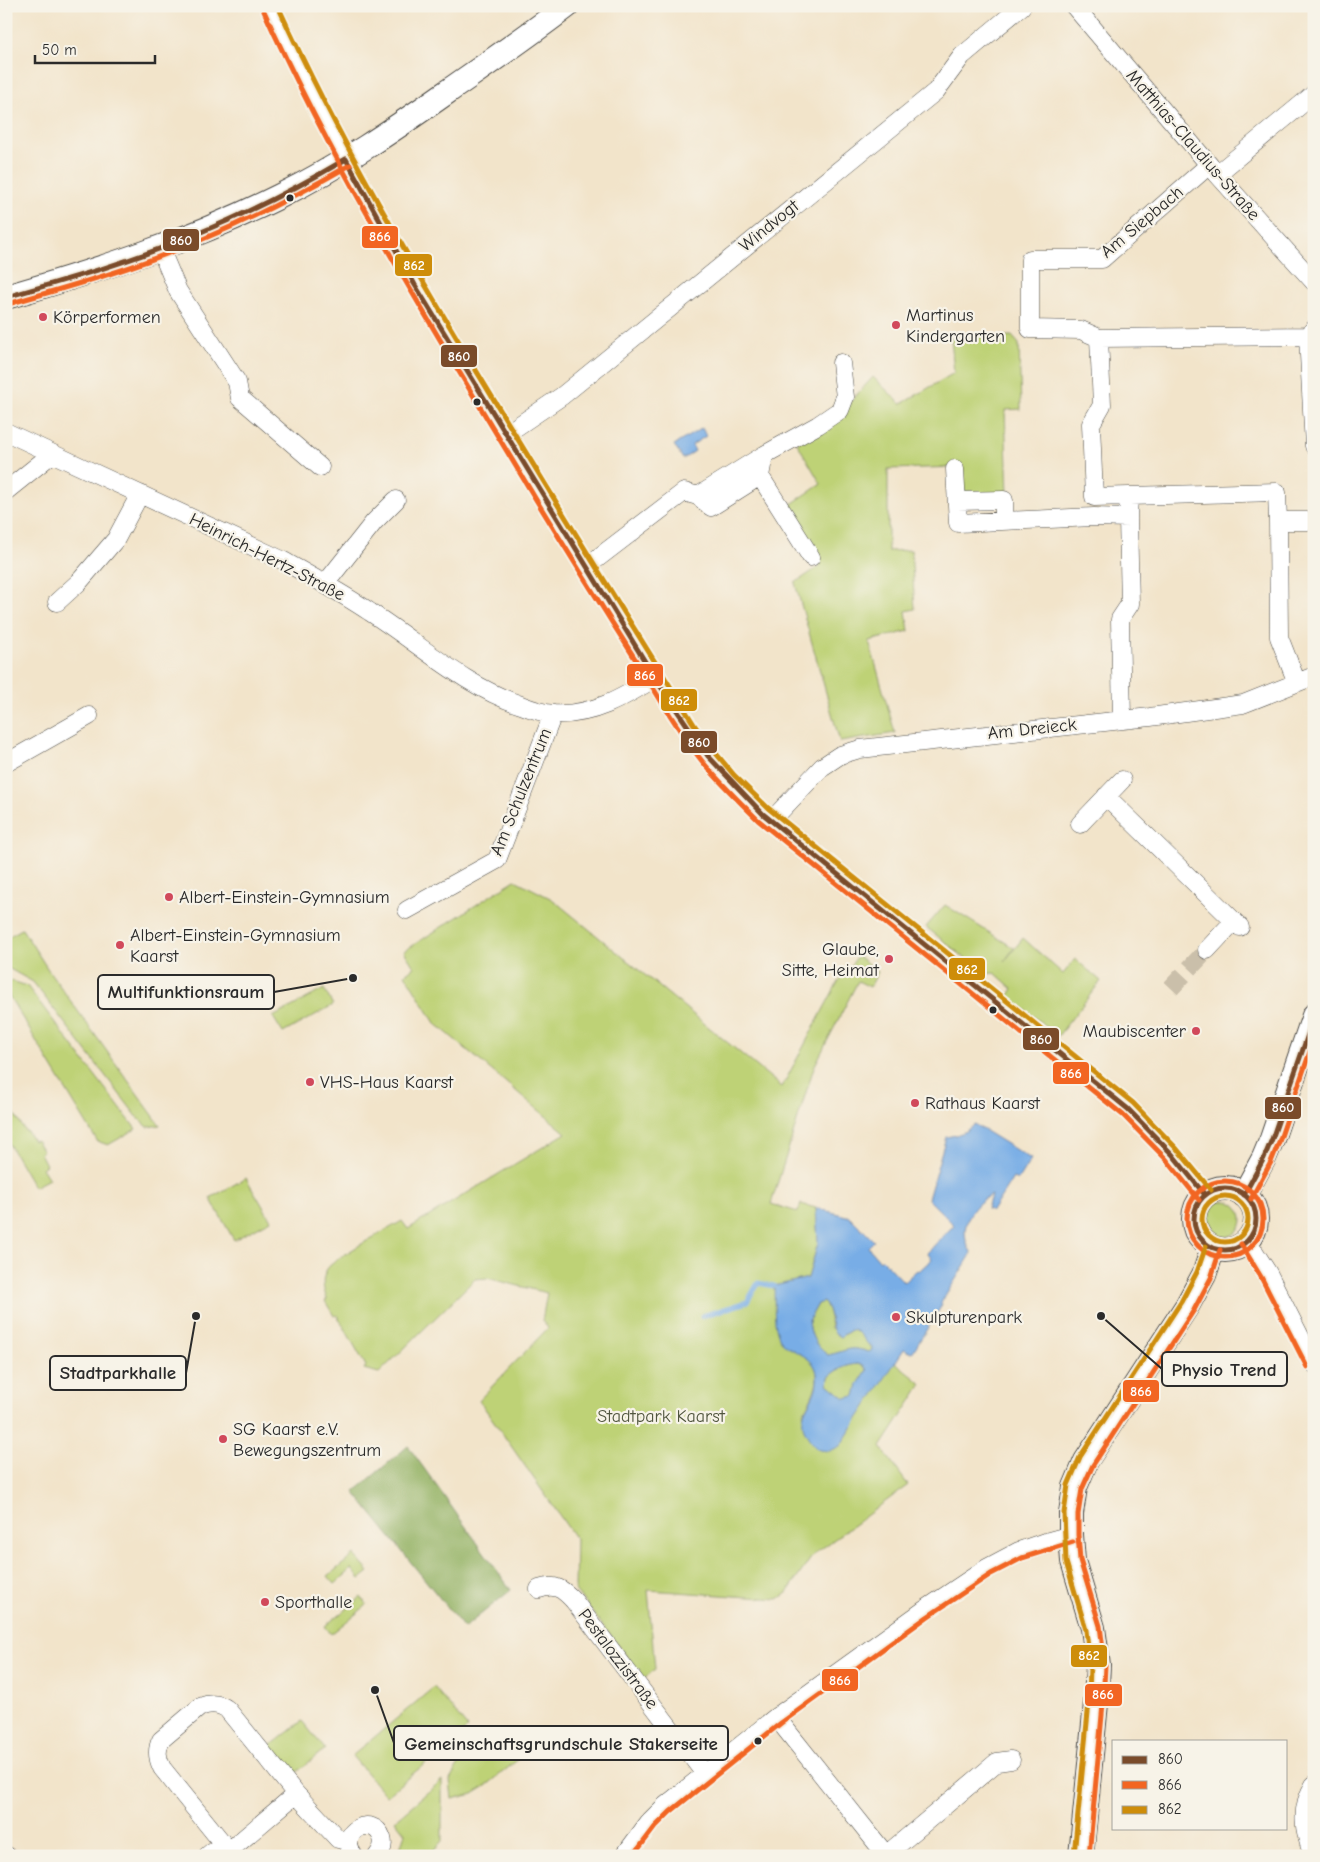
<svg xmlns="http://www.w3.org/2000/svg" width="1320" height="1862" viewBox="0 0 1320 1862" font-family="'Comic Neue',sans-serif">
<rect width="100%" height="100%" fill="#f7f3e8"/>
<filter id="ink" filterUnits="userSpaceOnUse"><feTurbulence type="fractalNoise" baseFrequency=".02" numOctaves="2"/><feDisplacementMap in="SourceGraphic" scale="10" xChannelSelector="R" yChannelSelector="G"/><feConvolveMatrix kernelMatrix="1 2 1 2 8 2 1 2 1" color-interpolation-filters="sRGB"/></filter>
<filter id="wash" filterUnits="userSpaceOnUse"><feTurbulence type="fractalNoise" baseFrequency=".0096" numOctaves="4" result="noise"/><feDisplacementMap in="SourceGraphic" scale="20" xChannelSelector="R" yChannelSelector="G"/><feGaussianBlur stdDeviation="1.12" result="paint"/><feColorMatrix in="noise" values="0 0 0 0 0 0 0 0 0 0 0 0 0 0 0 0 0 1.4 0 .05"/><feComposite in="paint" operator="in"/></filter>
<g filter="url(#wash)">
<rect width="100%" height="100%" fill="#f2e4ca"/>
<!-- green -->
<path fill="#bed276" stroke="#747e50" d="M1012,336L1019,344L1021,409L1005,410L1008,495L961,496L960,467L888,469V551L911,550L915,609L906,611L909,631L869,641L895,733L840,742L795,583L820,566L784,509L821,484L797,443L833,420L873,377L901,404L954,373L951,338Z
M515,880L552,899L782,1087L839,980L858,956L878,972L870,987L858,981L814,1067L771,1204L798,1212L801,1204L816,1208L818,1243L808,1278L774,1286L781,1341C789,1346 808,1356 813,1363C824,1379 810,1400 803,1414L840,1446L895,1362L922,1384L881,1447L908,1485L813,1555L787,1593L778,1599L648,1590L655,1669L644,1679L575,1590L576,1539L479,1400L548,1328L542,1321L547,1293L487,1278L475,1279L379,1373L364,1369L366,1366L337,1315L334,1316L325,1301L327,1299C323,1288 321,1280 327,1269C335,1257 387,1230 402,1221L408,1229L566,1133L435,1023L405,974L414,967L404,951Z
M945,905L1014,948L1004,962L1023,938L1063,974L1075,959L1101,981L1058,1036L1008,996L1013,989L995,973L985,974L926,927Z
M22,929L49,971L160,1125L148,1127L138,1118L33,982L6,967V938Z
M6,979L27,986L136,1129L108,1145L97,1141L6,991Z
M324,989L333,1005L283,1033L273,1017Z
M6,1100L25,1131H27L33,1141L36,1140L43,1151L40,1153L46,1165L42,1168L49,1179L34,1187L6,1139Z
M246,1178L271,1220L234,1240L210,1198Z
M1206 1219a18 18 0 1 1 36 0a18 18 0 1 1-36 0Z
M823,1302C831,1309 829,1319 831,1328L844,1335L851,1330C863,1332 863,1341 872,1348V1350L869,1352C847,1345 849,1351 828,1355C815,1346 810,1335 809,1320L818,1304Z
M859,1364L864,1366L867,1370L859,1384L855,1396L845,1398L828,1384L829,1377C838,1369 846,1365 859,1364Z
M354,1555L369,1572L360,1579L352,1569L335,1584L328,1576Z
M361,1597L367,1605L331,1634L325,1626Z
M434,1687L468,1728L386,1796L352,1756Z
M302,1721L325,1749L292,1776L269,1747Z
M504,1736L521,1757L486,1786L473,1794L452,1799L450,1780L458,1766L485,1740Z
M442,1780V1841L428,1856H406L400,1849L405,1833L395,1820Z"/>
<!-- forest -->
<path fill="#96b467" stroke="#607049" d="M408,1446L511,1590L464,1628L354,1492Z"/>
<!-- water -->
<path fill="#78ade6" stroke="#526c88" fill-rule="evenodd" d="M702,428L706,436L692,445L695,451L683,459L674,445Z
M974,1124L1031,1159L1018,1180L1013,1178L992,1211L987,1209L991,1195C970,1205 956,1232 972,1253L941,1303L942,1305L912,1353L904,1349L840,1446L830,1451L819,1450C782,1413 820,1408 817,1374C815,1354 788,1353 780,1339C772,1323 775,1303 774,1286L808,1278L818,1243L816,1208L850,1217L874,1241L868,1247L880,1261L882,1259L904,1282L917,1270L919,1271L932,1259L927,1253L954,1225L928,1199L946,1137C957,1135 966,1133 974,1124ZM823,1302C832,1310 829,1324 835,1334L840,1337L851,1330C863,1332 863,1341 872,1348V1350L869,1352C847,1345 849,1351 828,1355C815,1346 810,1335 809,1320L818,1304ZM858,1364L864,1366L867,1370L858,1384L855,1396L845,1398L828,1384L829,1377C838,1369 846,1365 858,1364Z"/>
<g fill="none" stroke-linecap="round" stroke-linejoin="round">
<!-- stream -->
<path stroke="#78ade6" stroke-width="5" d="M702,1316L747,1302L758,1283L774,1286"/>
</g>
</g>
<g filter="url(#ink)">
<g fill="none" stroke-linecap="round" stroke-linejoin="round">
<!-- street-tunnel -->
<path stroke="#cabfaa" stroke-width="18" stroke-dasharray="18 9" stroke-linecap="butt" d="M1171,988L1207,950"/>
<defs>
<path id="street" d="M270,6C312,102 363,195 415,285L586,567L689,730L708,756L729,780L763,814L1128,1109L1172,1154L1205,1195
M1074,6L1217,174L1314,282
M1217,174L1314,94
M160,248L178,291L237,382L240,398L320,467
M1308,336L1314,446
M1099,338L1308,336L1314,329
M6,432L282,560C312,577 342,593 370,612C420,644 464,686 521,705C531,709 543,713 554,714C593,716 624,697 655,678
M506,434L562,396L936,91L962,56L1022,6
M955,469L958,523L1094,517L1128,518
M760,476L811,557
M6,491L52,454
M698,496L764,455
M1129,496L1277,492L1278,521
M957,501L1004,500V521
M586,567L684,492L698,496L711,507L760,476L764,455L818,425L840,410L845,397L841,363
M325,584L374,522L396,500
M57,602L79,582L116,539L140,494
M1297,683L1279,637L1278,521H1314
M1122,720L1120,619L1130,604L1128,518L1129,496L1094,497L1091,424L1102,405L1099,338L1081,330L1030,329V259H1102L1209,165
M6,763L89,716
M1106,796L1240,927
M772,820L822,767L840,755L860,749L1150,717L1243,704L1314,676
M1080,824L1122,780
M407,910L497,860L553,714
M1207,950L1234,921
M1247,1240L1268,1273L1314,1364
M539,1589C555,1583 563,1589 574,1601L705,1774
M776,1717L886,1855L997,1762L1011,1760
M229,1851L296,1794
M6,1855L7,1856
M207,1856L213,1851H229
M230,1856L229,1851L162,1768C157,1758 156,1750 161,1740L200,1707C210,1703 219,1703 227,1709L296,1794L338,1839L348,1841
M354,1856C335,1831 374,1813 382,1838C384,1845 382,1851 377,1856
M624,1856L649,1822L665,1806L776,1717L923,1611L987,1568L1019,1551L1042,1543L1071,1535
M1313,1856C1304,1831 1299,1810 1314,1785"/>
<path id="secondary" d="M6,297C100,270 192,240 280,196C339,167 393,130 447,92C487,64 528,36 567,6
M1194 1219a31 31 0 1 1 62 0a31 31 0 1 1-62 0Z
M1244,1195L1264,1158L1272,1139L1314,1016
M1081,1856L1096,1703L1098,1665L1093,1628L1073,1561L1071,1535V1513L1075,1487L1086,1461L1187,1306L1204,1275L1213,1248"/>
</defs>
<!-- street casing -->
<use href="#street" stroke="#494743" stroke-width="19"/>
<!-- secondary casing -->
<use href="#secondary" stroke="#494743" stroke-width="26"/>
<!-- street -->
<use href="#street" stroke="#fff" stroke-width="18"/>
<!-- secondary -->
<use href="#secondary" stroke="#fff" stroke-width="24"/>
<defs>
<path id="bus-1" d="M346,159L415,285L655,678L708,756L763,814L1128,1109L1172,1154L1205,1195
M6,297C69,279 133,261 194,235C246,214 297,188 346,159
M1194 1219a31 31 0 1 1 62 0a31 31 0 1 1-62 0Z
M1244,1195L1264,1158L1272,1139L1314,1017"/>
<path id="bus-2" d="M263,9C340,180 439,338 535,498C569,554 604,610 639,665C659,697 678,731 702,761C719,782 739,801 758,820L1123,1115L1166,1159L1199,1200
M8,304C72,286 135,268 196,242C249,220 300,194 350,165
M1187 1219a38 38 0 1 1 76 0a38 38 0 1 1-76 0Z
M1251,1199L1271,1162L1279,1142L1314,1040
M1241,1244L1261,1277L1307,1367
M633,1856L655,1827L670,1812L781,1723L927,1617L991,1574L1022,1558L1073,1542
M1089,1856L1103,1704L1105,1665L1100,1626L1080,1560L1078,1535V1514L1082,1489L1093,1465L1194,1310L1211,1278L1220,1250"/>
<path id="bus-3" d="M278,6C339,141 414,268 491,395C558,506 626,616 695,726L714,751L734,775L768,808L1133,1103L1177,1149L1211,1190
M1202 1219a23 23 0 1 1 46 0a23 23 0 1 1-46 0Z
M1074,1855L1089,1702L1090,1665L1086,1630L1066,1562L1064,1513L1068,1485L1080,1457L1181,1302L1197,1272L1206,1246"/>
</defs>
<!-- bus-1 casing -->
<use href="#bus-1" stroke="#f7f3e8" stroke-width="9"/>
<!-- bus-2 casing -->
<use href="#bus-2" stroke="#f7f3e8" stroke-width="9"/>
<!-- bus-3 casing -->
<use href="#bus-3" stroke="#f7f3e8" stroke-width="9"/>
<!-- bus-1 -->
<use href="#bus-1" stroke="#7a4b2a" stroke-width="5"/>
<!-- bus-2 -->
<use href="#bus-2" stroke="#f26522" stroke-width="5"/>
<!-- bus-3 -->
<use href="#bus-3" stroke="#ce8d09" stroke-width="5"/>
</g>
</g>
<!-- markers -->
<g fill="#2b2b2b" stroke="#f7f3e8" stroke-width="2">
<circle cx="290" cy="198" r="4.5"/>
<circle cx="477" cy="402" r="4.5"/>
<circle cx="993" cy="1010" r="4.5"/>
<circle cx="758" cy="1741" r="4.5"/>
</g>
<g fill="#d1495b" stroke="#f7f3e8" stroke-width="2">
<circle cx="43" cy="317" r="5"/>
<circle cx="896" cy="325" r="5"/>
<circle cx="169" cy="897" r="5"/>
<circle cx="120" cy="945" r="5"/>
<circle cx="889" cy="959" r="5"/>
<circle cx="1196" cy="1031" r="5"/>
<circle cx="310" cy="1082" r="5"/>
<circle cx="915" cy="1103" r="5"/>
<circle cx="896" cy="1317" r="5"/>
<circle cx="223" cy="1439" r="5"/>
<circle cx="265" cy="1602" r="5"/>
</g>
<g text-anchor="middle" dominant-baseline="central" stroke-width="4.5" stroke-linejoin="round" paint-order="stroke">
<!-- street labels -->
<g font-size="18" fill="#2b2b2b" stroke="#f7f3e8">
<text transform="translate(1193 145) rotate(49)">Matthias-Claudius-Straße</text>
<text transform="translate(1142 222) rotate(-40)">Am Siepbach</text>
<text transform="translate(769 226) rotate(-39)">Windvogt</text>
<text transform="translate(267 557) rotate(27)">Heinrich-Hertz-Straße</text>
<text transform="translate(1032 729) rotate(-6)">Am Dreieck</text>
<text transform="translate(521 792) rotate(-68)">Am Schulzentrum</text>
<text transform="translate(618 1659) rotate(53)">Pestalozzistraße</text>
</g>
<!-- poi labels -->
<g font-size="18" fill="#2b2b2b" stroke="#f7f3e8" text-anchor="start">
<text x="906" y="315">Martinus<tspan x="906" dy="21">Kindergarten</tspan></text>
<text x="53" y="317">Körperformen</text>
<text x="179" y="897">Albert-Einstein-Gymnasium</text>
<text x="130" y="935">Albert-Einstein-Gymnasium<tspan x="130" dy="21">Kaarst</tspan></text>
<text x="879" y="949" text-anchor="end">Glaube,<tspan x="879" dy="21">Sitte, Heimat</tspan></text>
<text x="1186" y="1031" text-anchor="end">Maubiscenter</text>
<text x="320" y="1082">VHS-Haus Kaarst</text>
<text x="925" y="1103">Rathaus Kaarst</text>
<text x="906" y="1317">Skulpturenpark</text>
<text x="233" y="1429">SG Kaarst e.V.<tspan x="233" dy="21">Bewegungszentrum</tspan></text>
<text x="275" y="1602">Sporthalle</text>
</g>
<!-- park labels -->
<g font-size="18" fill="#50553e" stroke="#f7f3e8">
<text x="661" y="1416">Stadtpark Kaarst</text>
</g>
</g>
<!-- callouts -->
<path fill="none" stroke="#2b2b2b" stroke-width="2" d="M353 978L274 992M1101 1316L1162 1369M196 1316L186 1373M375 1690L394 1743"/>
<g fill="#2b2b2b" stroke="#f7f3e8" stroke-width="2">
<circle cx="353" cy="978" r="5"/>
<circle cx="1101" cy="1316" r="5"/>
<circle cx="196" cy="1316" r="5"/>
<circle cx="375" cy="1690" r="5"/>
</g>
<g fill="#f7f3e8" stroke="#2b2b2b" stroke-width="2">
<rect x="98" y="975" width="176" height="34" rx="5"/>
<rect x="1162" y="1352" width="125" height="34" rx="5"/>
<rect x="50" y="1356" width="136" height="34" rx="5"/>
<rect x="394" y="1726" width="334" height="34" rx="5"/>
</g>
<g font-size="19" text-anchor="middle" font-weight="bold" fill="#2b2b2b">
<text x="186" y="998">Multifunktionsraum</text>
<text x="1224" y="1376">Physio Trend</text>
<text x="118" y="1379">Stadtparkhalle</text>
<text x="561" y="1750">Gemeinschaftsgrundschule Stakerseite</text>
</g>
<g stroke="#f7f3e8" stroke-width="2">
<rect x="361" y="225" width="38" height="24" rx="5" fill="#f26522"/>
<rect x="162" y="228" width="38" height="24" rx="5" fill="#7a4b2a"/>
<rect x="394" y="253" width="39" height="24" rx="5" fill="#ce8d09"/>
<rect x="440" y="344" width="38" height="24" rx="5" fill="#7a4b2a"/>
<rect x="626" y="663" width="38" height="24" rx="5" fill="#f26522"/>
<rect x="660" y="688" width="38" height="24" rx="5" fill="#ce8d09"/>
<rect x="680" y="730" width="38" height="24" rx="5" fill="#7a4b2a"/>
<rect x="948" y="957" width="38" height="24" rx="5" fill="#ce8d09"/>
<rect x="1022" y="1027" width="38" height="24" rx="5" fill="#7a4b2a"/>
<rect x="1052" y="1061" width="38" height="24" rx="5" fill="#f26522"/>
<rect x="1264" y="1096" width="38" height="24" rx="5" fill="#7a4b2a"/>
<rect x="1122" y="1379" width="38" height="24" rx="5" fill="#f26522"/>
<rect x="1070" y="1644" width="38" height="24" rx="5" fill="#ce8d09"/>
<rect x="821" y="1668" width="38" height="24" rx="5" fill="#f26522"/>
<rect x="1084" y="1683" width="39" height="24" rx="5" fill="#f26522"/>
</g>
<g font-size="14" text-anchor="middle" font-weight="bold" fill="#fff">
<text x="380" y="241">866</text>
<text x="181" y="245">860</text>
<text x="414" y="270">862</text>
<text x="459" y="361">860</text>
<text x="645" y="680">866</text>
<text x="679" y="705">862</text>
<text x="699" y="747">860</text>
<text x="967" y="974">862</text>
<text x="1041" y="1044">860</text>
<text x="1071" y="1078">866</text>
<text x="1283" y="1112">860</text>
<text x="1141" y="1396">866</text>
<text x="1089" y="1660">862</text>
<text x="840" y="1685">866</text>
<text x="1103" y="1699">866</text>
</g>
<!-- margin -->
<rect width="1320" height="1862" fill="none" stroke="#f7f3e8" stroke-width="25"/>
<!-- legend -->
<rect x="1112" y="1740" width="175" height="90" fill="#f7f3e8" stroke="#a5a39c"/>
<rect x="1122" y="1756" width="25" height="8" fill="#7a4b2a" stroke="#a5a39c"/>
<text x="1158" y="1764" font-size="15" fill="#2b2b2b">860</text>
<rect x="1122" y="1781" width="25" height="8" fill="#f26522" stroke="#a5a39c"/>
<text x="1158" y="1790" font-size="15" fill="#2b2b2b">866</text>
<rect x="1122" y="1806" width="25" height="8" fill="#ce8d09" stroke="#a5a39c"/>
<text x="1158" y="1814" font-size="15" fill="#2b2b2b">862</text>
<!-- scale -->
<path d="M35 55v8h120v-8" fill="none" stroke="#2b2b2b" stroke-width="2.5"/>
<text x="42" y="55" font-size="15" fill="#2b2b2b" stroke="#f7f3e8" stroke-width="4" paint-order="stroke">50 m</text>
</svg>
